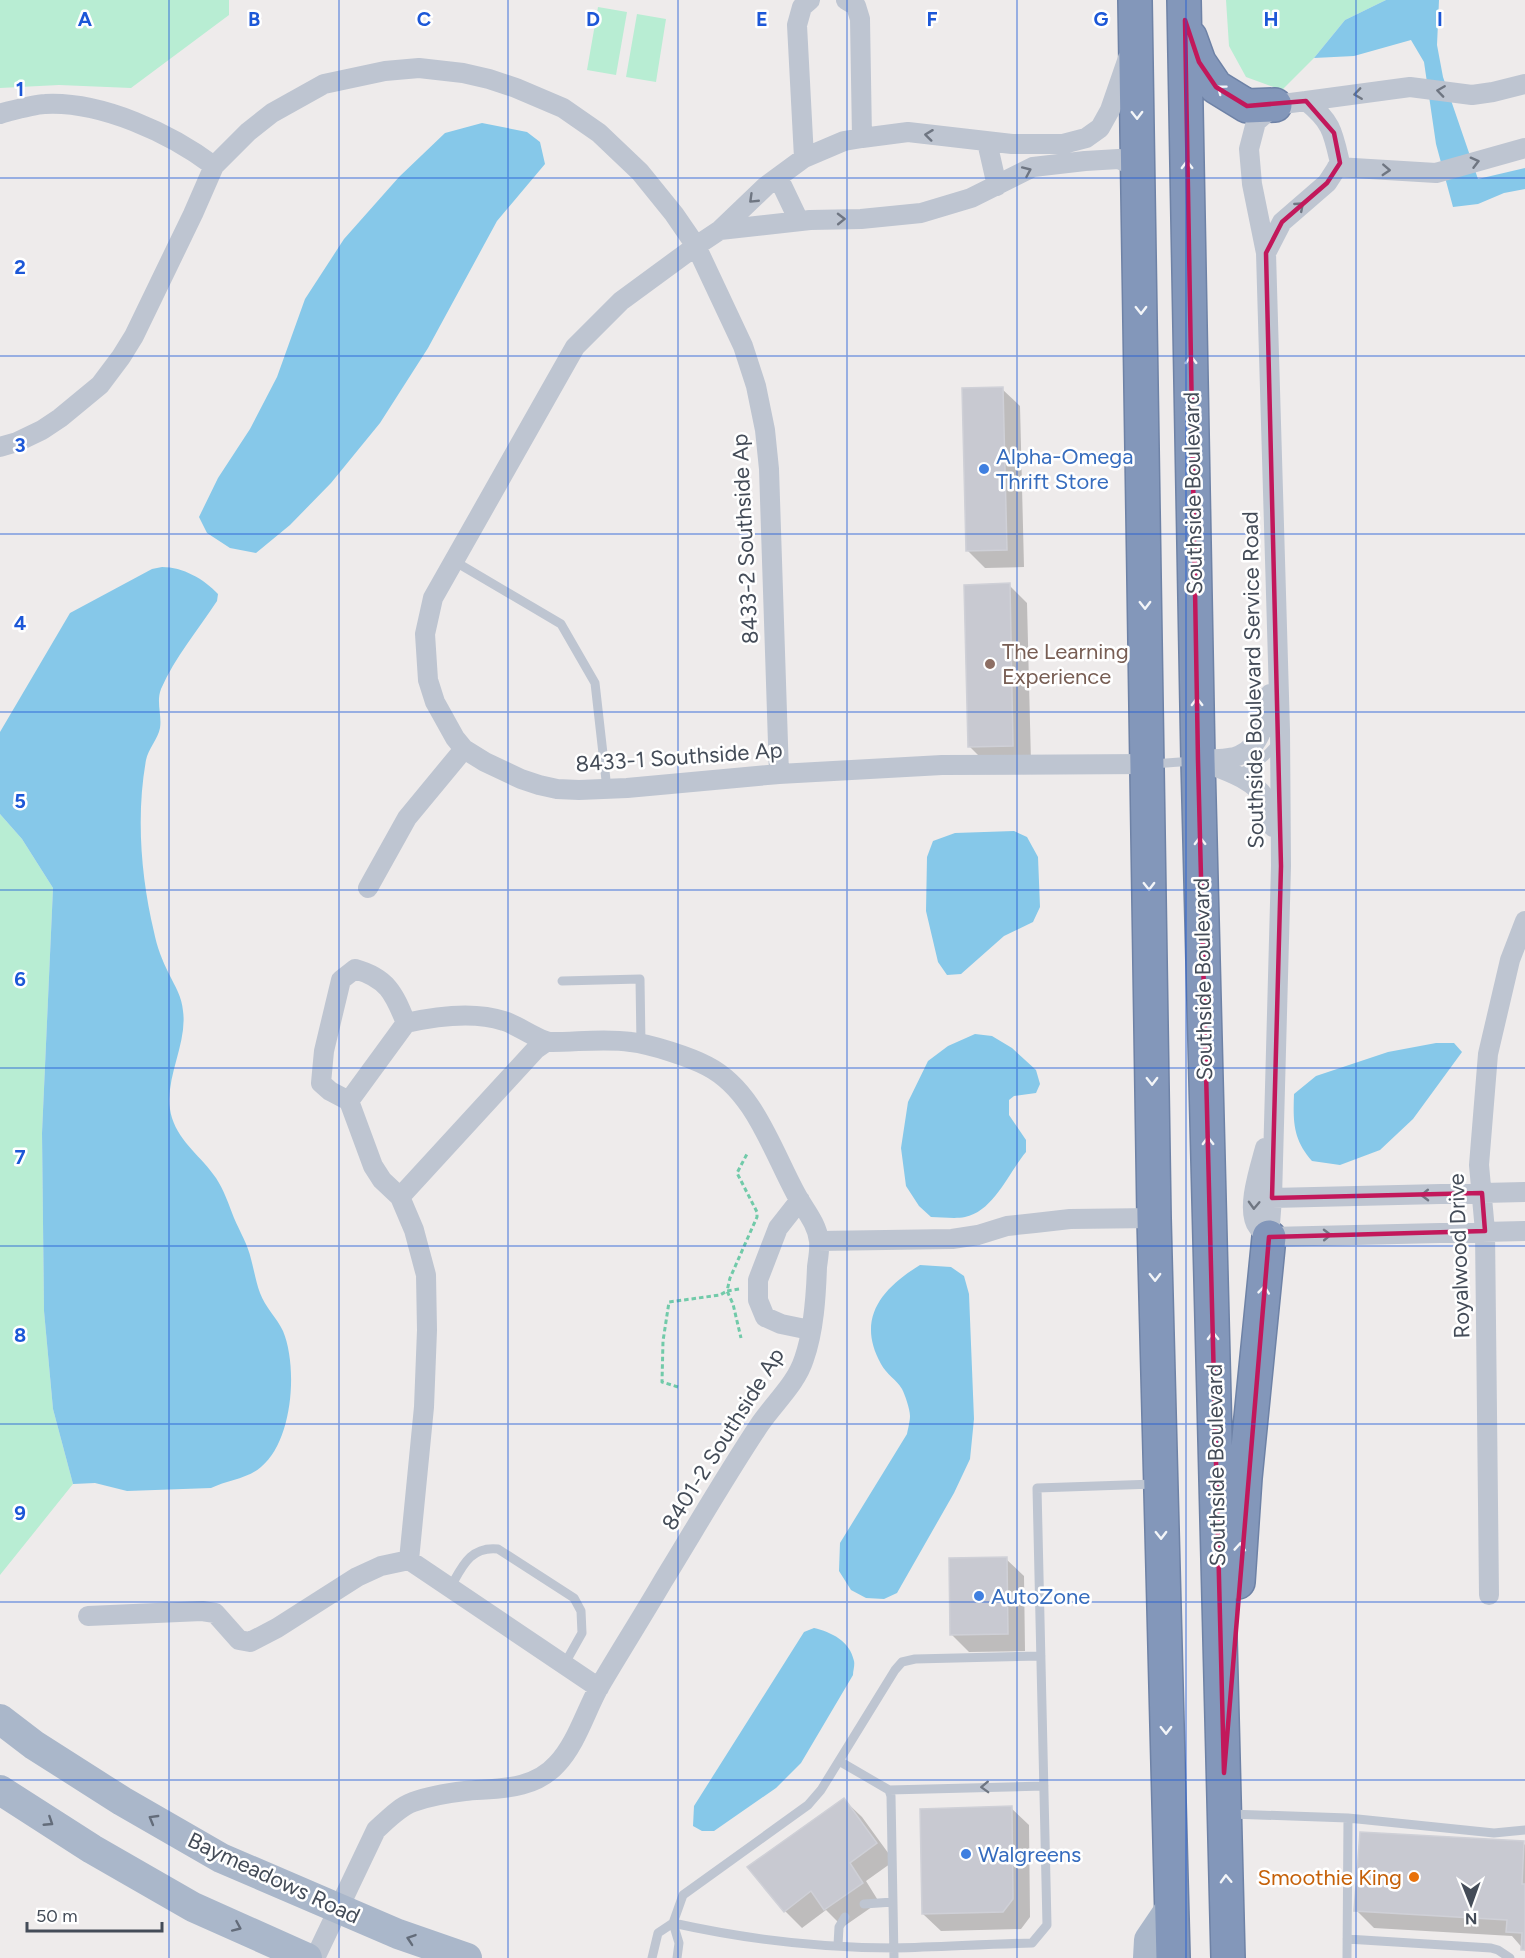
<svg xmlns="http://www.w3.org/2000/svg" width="1525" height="1958" viewBox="0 0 1525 1958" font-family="Figtree,sans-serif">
<rect width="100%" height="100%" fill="#eeebeb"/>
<!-- green -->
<path fill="#b8edd3" d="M0,0H229V15L131,88L59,85L0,88Z
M1226,0H1386L1345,20L1314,58L1282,90L1246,77L1229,46Z
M598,7L627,12L616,75L587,70Z
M637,14L666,19L656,82L626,77Z
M0,814L22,839L53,888L42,1133L44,1311L53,1409L73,1484L0,1575Z"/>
<!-- water -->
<path fill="#86c8e9" d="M1386,0H1439L1437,45L1443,77L1478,179L1525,168V189L1504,193L1478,204L1453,207L1436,144L1424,62L1411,40L1354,56L1314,58L1345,20Z
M482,123L527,132L540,142L545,164L497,221L428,348L380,423L331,483L290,525L256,553L230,548L207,533L199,517L218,478L250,429L277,377L305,299L344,239L399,177L445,133Z
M162,567C183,567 204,579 218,594L217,601C198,630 175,657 161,689C156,702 162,715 160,728C158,739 148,749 146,760C136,816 141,877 154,932C157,947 162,960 169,974C175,986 182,997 183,1011C188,1046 161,1083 172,1118C180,1143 202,1157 216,1178C224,1190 229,1205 234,1218C240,1232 248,1245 251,1259C254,1270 256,1282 260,1293C265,1307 277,1318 283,1331C298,1367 293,1441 261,1467C247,1479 227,1480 211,1488L127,1491L95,1483L73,1484L53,1409L44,1311L42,1133L53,888L22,839L0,814V732L70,613L152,569Z
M1014,831L1027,837L1038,857L1040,907L1033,922L1004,936L961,974L947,975L938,962L926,911L927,857L933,841L955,833Z
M975,1034L992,1036L1012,1048L1036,1070L1040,1084L1036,1093L1014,1096L1009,1100V1115L1026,1140V1152C1009,1172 994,1211 965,1217C955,1219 942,1217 931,1217L919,1206L906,1186L901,1148L908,1102L928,1061L948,1046Z
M1436,1043H1454L1462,1052L1413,1119L1380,1150L1340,1165L1312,1161C1293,1139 1293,1122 1294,1094L1316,1076L1388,1052Z
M920,1265L951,1267L964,1276L969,1294L974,1419L970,1459L954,1493L897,1593L884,1599L866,1598L851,1590L839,1571L840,1543L907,1434C908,1429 910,1421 910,1416C910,1409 905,1395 902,1389C897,1380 886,1374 881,1364C856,1319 881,1289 920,1265Z
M814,1628C831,1632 850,1641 854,1661C855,1665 853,1671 853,1675L801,1763L776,1788L714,1831H702L693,1826L694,1806L804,1632Z"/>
<!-- shadow -->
<path fill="#0003" d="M1002,389L1020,406L1024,567L985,568L967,550Z
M1009,585L1027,603L1031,763L987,764L970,747Z
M1006,1559L1024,1576L1025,1651L969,1652L952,1635Z
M844,1800L862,1817L894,1861L866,1881L879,1902L843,1927L826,1910L802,1928L785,1911Z
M1011,1808L1029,1825L1030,1917L1021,1929L941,1931L923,1914Z
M1523,1843L1525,1845V1951L1512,1936L1374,1928L1356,1910Z"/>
<!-- building -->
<path fill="#c8c9d1" stroke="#cfd0d7" stroke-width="1.5" d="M1003,387L1007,550L966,551L962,388Z
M1010,583L1013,746L968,747L964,585Z
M1007,1557L1008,1634L950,1635L949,1558Z
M844,1798L877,1843L850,1863L863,1883L824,1910L811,1891L784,1912L747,1867Z
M1012,1806L1013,1899L1003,1912L922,1914L920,1809Z
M1360,1832L1524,1841L1522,1884H1525V1950H1521L1522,1933L1506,1932L1507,1920L1354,1911Z"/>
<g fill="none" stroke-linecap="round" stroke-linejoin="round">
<defs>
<path id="highway" d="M1135,0L1154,1218L1173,1958
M1184,0L1198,760L1228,1958
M1190,37L1199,62L1216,87L1247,106L1275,105
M1238,1582L1245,1478L1269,1237"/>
</defs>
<!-- highway casing -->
<use href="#highway" stroke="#6e82a6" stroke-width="36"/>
<!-- path -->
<path stroke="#71caa9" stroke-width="3" stroke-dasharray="4.5 3" stroke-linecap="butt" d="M739,1289L727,1291L730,1278L757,1217V1212L737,1173L748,1152
M678,1387L662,1382L663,1341L669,1302L720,1295L727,1291L733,1304L741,1338"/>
<!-- lane -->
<path stroke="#bec5d1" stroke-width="9" d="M454,561L561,624L595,683L607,789
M1153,764L1193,761
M1238,774C1255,766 1266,757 1278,742
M562,981L640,979L641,1044
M450,1588C462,1567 470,1546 498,1549L574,1598L581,1611L582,1633L564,1665
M839,1761L889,1790L891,1796L894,1958
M889,1790L1044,1786
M1230,1814L1348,1818L1347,1958
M1348,1818L1494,1833L1525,1830
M864,1904L893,1902
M1347,1939L1491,1948L1498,1950L1510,1958
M838,1945L839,1927L845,1917
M652,1958L658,1933L673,1923C745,1939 821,1948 895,1948C940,1947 986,1944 1032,1943L1047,1925L1037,1488L1155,1484
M677,1958L679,1943L673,1923L683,1895L808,1805L821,1790L895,1670L902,1662L915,1659L1041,1656"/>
<!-- street -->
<path stroke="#bec5d1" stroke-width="20" d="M846,0L856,6L860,19L862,138
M1128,58L1110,110L1100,128L1086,138L1063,144H1012L908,132L862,138L844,141L804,158L766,186L720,230L696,246L621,301L575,347L433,598L425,634L428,680L435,702L455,738L464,749L485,762L521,779L539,785L557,789L579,790L627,788L779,774L942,765L1148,764
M1306,101L1410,87L1472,95L1493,92L1525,84
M0,114C7,111 15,110 22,108C29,107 37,104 45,104C101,101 170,133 214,166
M987,142L997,186
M804,158L797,25L802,7L810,0
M1337,167L1436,173L1525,148
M778,177L799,221
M720,230L810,220L861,219L921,213L971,198L1033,167L1085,161L1119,159L1128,163L1139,175
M1266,253L1282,222L1327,183L1340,163C1333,132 1332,122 1306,101L1275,105L1256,122L1249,149L1252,184L1266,253L1280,730L1281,866L1272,1198L1269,1237
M0,447L17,442L42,430L60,418L100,385L121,357L134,336L193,214L214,166L248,132L272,113L324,84L385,71L419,68L463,73L489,79L516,88L563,108L599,133L640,172L674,214L696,246L743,346L756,386L765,430L769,469L779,774
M1198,760C1209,759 1231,760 1240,755C1263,745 1266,716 1270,694
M1203,762C1225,770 1257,780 1268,803C1271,810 1271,819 1273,827
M368,888L407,818L464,749
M406,1023C394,993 387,978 355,969L341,980L324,1051L321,1083L330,1091L349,1101L373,1166L382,1180L400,1197L414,1230L426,1275L427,1330L424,1407L409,1560
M349,1101L406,1023
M1265,1148C1260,1167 1245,1211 1258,1227C1261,1231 1266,1234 1269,1237
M400,1197L536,1049L546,1042
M1272,1198L1525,1192
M800,1200L778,1228L758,1280V1300L765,1317L781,1324L810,1330
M1269,1237L1525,1231
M819,1241L952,1239L978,1235L1007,1226L1035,1223L1070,1219L1154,1218
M409,1560L599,1688
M1489,1595L1485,1231L1479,1165L1488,1054L1510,960L1525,921
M88,1616L202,1611L215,1613L239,1640L250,1642L277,1628L357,1577L381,1566L409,1560
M315,1958L376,1830C387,1820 399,1807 413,1802C429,1796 448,1793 465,1791C497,1788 533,1791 557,1764C576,1744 585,1713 598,1689C619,1653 642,1617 663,1581C695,1529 726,1475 760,1424C775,1402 796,1384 804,1359C814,1331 816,1296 817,1267C818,1259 820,1249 819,1241C817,1223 804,1209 796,1194C772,1150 754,1090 707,1066C690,1057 650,1044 631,1042C605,1038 578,1042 552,1042C540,1042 518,1025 504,1021C474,1011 437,1016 406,1023"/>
<!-- primary -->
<path stroke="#aab7ca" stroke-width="30" d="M0,1719L34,1745L122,1801L221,1858L398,1934L467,1958
M0,1790L92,1849L193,1907L307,1958
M1148,1958L1149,1940L1170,1909"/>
<!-- highway -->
<use href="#highway" stroke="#8397ba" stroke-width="33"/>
</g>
<!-- one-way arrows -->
<defs><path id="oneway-chevron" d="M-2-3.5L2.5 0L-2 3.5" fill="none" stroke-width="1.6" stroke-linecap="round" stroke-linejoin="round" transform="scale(1.5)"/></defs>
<g stroke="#f3f5f8">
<use href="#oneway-chevron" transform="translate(1221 89) rotate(-143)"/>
<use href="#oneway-chevron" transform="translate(1137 115) rotate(89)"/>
<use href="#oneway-chevron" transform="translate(1187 165) rotate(-91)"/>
<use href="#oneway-chevron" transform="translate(1141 310) rotate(89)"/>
<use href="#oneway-chevron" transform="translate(1191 360) rotate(-91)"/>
<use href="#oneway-chevron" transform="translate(1145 605) rotate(89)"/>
<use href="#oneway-chevron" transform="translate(1197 702) rotate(-91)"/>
<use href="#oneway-chevron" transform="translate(1200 841) rotate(-91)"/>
<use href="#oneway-chevron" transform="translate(1149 886) rotate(89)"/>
<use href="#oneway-chevron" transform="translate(1152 1081) rotate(89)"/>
<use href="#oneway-chevron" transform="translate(1208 1141) rotate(-91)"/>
<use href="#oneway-chevron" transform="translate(1155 1277) rotate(89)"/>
<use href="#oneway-chevron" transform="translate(1264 1290) rotate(-84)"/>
<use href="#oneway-chevron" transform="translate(1213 1336) rotate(-91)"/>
<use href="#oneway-chevron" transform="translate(1161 1535) rotate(89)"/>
<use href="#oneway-chevron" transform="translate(1240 1547) rotate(-86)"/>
<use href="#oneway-chevron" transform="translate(1166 1730) rotate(89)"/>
<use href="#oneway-chevron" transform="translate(1226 1879) rotate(-92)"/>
</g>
<g stroke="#6f7682">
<use href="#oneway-chevron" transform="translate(1441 91) rotate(-172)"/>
<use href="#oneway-chevron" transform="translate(1358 94) rotate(172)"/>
<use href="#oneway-chevron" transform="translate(929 135) rotate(-173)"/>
<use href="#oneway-chevron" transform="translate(1475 162) rotate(-15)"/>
<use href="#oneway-chevron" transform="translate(1386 170) rotate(3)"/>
<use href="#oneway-chevron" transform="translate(1027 171) rotate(-24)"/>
<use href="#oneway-chevron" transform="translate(753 199) rotate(136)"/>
<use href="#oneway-chevron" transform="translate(1300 206) rotate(-41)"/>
<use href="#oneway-chevron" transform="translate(841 219) rotate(-1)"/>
<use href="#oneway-chevron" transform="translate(1425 1195) rotate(179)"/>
<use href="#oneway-chevron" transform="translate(1254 1205) rotate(92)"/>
<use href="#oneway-chevron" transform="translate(1327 1235) rotate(-1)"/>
<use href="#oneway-chevron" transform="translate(985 1787) rotate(178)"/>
</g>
<g stroke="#636c7a">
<use href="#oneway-chevron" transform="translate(153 1819) rotate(-150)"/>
<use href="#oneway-chevron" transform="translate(49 1822) rotate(33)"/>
<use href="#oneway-chevron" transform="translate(237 1927) rotate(24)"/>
<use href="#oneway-chevron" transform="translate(411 1939) rotate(-161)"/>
</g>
<!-- marked area -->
<path fill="none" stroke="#c2185b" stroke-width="4.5" stroke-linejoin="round" d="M1185,20L1199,62L1216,87L1247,106L1306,101L1334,133L1340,163L1327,183L1282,222L1266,253L1281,866L1272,1198L1482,1193L1485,1231L1269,1237L1224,1773L1198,760Z"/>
<!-- grid -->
<path fill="none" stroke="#1c57d7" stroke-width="1.5" stroke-opacity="0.55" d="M169,0V1958M339,0V1958M508,0V1958M678,0V1958M847,0V1958M1017,0V1958M1186,0V1958M1356,0V1958M0,178H1525M0,356H1525M0,534H1525M0,712H1525M0,890H1525M0,1068H1525M0,1246H1525M0,1424H1525M0,1602H1525M0,1780H1525"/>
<!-- markers -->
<g fill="#3f7fe0" stroke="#fff" stroke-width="2">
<circle cx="984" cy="469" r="6"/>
<circle cx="979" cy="1596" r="6"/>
<circle cx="966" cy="1854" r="6"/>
</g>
<circle fill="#8d6e63" stroke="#fff" stroke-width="2" cx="990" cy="664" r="6"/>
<circle fill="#e8710a" stroke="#fff" stroke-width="2" cx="1414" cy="1877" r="6"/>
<g text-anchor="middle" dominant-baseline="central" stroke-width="5" stroke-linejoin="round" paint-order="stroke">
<!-- shop labels -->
<g font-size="22" fill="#366cbe" stroke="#fff" text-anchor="start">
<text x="996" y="456">Alpha-Omega<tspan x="996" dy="25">Thrift Store</tspan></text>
<text x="991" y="1596">AutoZone</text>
<text x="978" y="1854">Walgreens</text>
</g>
<!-- street labels -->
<g font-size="22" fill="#444c58" stroke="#fff">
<text transform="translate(1193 493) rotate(-91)">Southside Boulevard</text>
<text transform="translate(745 539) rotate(-93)">8433-2 Southside Ap</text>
<text transform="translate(1253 680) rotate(-91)">Southside Boulevard Service Road</text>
<text transform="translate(679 757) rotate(-4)">8433-1 Southside Ap</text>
<text transform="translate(1203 979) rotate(-91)">Southside Boulevard</text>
<text transform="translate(1459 1256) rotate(-92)">Royalwood Drive</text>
<text transform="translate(723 1439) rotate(-58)">8401-2 Southside Ap</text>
<text transform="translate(1216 1465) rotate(-91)">Southside Boulevard</text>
<text transform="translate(274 1878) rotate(25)">Baymeadows Road</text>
</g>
<!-- education labels -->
<g font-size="22" fill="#785e54" stroke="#fff" text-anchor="start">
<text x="1002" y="651">The Learning<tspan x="1002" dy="25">Experience</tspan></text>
</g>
<!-- food labels -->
<g font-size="22" fill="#c56008" stroke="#fff" text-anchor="end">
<text x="1402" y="1877">Smoothie King</text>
</g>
</g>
<g font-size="20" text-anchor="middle" font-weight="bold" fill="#1c57d7" stroke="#fff" stroke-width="5" stroke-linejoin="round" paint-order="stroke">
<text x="85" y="26">A</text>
<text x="254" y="26">B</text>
<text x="424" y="26">C</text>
<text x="593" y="26">D</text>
<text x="762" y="26">E</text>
<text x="932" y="26">F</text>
<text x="1101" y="26">G</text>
<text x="1271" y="26">H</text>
<text x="1440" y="26">I</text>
<text x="20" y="96">1</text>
<text x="20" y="274">2</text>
<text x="20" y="452">3</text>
<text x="20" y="630">4</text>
<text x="20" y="808">5</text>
<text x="20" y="986">6</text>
<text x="20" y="1164">7</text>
<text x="20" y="1342">8</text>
<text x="20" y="1520">9</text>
</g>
<!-- north arrow -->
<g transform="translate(1471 1904) rotate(179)" stroke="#ffffff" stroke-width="4.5" paint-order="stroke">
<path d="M0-4.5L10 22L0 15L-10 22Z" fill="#444c58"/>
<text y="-9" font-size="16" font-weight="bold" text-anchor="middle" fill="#444c58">N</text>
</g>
<!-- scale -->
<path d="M27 1922v9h135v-9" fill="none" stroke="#444c58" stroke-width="3"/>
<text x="36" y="1922" font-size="18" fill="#444c58" stroke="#ffffff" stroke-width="4.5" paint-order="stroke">50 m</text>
</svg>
